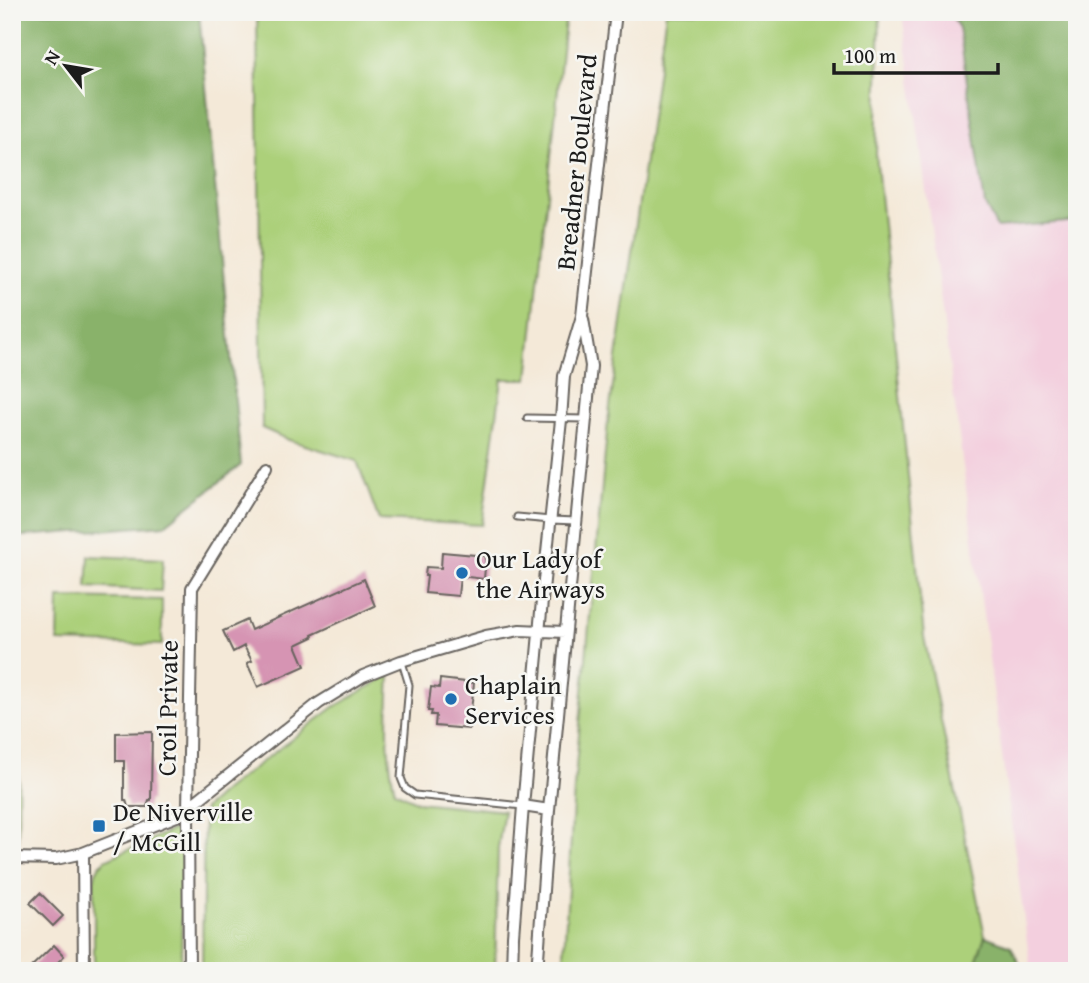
<svg xmlns="http://www.w3.org/2000/svg" width="1089" height="983" viewBox="0 0 1089 983" font-family="'Gentium Book Plus',serif">
<rect width="100%" height="100%" fill="#f6f6f2"/>
<filter id="ink" filterUnits="userSpaceOnUse"><feTurbulence type="fractalNoise" baseFrequency=".0143" numOctaves="2"/><feDisplacementMap in="SourceGraphic" scale="14" xChannelSelector="R" yChannelSelector="G"/><feConvolveMatrix kernelMatrix="1 2 1 2 8 2 1 2 1" color-interpolation-filters="sRGB"/></filter>
<filter id="wash" filterUnits="userSpaceOnUse"><feTurbulence type="fractalNoise" baseFrequency=".00686" numOctaves="4" result="noise"/><feDisplacementMap in="SourceGraphic" scale="28" xChannelSelector="R" yChannelSelector="G"/><feGaussianBlur stdDeviation="1.57" result="paint"/><feColorMatrix in="noise" values="0 0 0 0 0 0 0 0 0 0 0 0 0 0 0 0 0 1.4 0 .05"/><feComposite in="paint" operator="in"/></filter>
<g filter="url(#wash)">
<rect width="100%" height="100%" fill="#f4e9d8"/>
<!-- built -->
<path fill="#f3cfde" d="M902,12H1077V971H1031Z"/>
<!-- green -->
<path fill="#acd07a" stroke="#64764b" stroke-width="2" d="M257,12H566L528,379H502L482,525L379,520L357,461L289,440L262,428Z
M666,12H880L876,154L924,637L985,936L973,971H563L574,788L608,421Z
M89,556L163,559L161,591L87,587Z
M59,598L162,600V645L58,642Z
M390,675C388,716 385,750 395,791L418,802L504,811L498,848L495,971H202L204,809L226,789L334,707Z
M12,679L19,680L18,844H12Z
M172,830H177L183,838L181,971H94V880L96,872L100,865L107,859Z"/>
<!-- forest -->
<path fill="#89b26a" stroke="#526743" stroke-width="2" d="M12,12H199L241,465L165,525L12,537Z
M949,12H1072L1069,39L1077,73V221L997,228L985,205L959,28Z
M985,936L1011,946L1023,971H973Z"/>
<g id="blocks">
<!-- building -->
<path fill="#d694b3" d="M442,552L486,556L484,579L460,576L458,596L425,593L427,576H425L426,567L441,568Z
M364,579L375,606L312,635L313,637L296,645L305,666L258,687L247,663L252,661L244,646L233,652L223,631L247,620L251,630Z
M440,679L474,683L469,729L435,726L436,715H431L432,711H428L431,687L439,688Z
M152,732L151,800H149L147,807H128L126,800H124V761H116V733Z
M40,893L63,916L53,926L30,903Z
M54,945L64,956L49,971H27Z"/>
</g>
</g>
<g filter="url(#ink)">
<use href="#blocks" fill-opacity="0" stroke="#68645e" stroke-width="2"/>
<g fill="none" stroke-linecap="round" stroke-linejoin="round">
<defs>
<path id="lane" d="M527,418L586,419
M517,517L551,520L576,521
M402,662L409,685L401,778L405,788L415,795L523,806"/>
<path id="street" d="M523,806L549,810
M83,853L84,971
M12,858L56,859L83,853L179,815L319,703L363,676L401,661L486,636L520,630L565,632
M189,971L188,809L192,588L267,466
M512,971L513,936L523,806L543,590L561,420L564,376L582,316L616,12
M537,971L549,810L591,366L583,319"/>
</defs>
<!-- lane casing -->
<use href="#lane" stroke="#68645e" stroke-width="9"/>
<!-- street casing -->
<use href="#street" stroke="#68645e" stroke-width="14"/>
<!-- lane -->
<use href="#lane" stroke="#fff" stroke-width="5"/>
<!-- street -->
<use href="#street" stroke="#fff" stroke-width="10"/>
</g>
</g>
<!-- markers -->
<g fill="#1f6fb2" stroke="#f6f6f2" stroke-width="2.5">
<circle cx="462" cy="573" r="7"/>
<circle cx="451" cy="699" r="7"/>
<rect x="92" y="819" width="14" height="14" rx="3.5"/>
</g>
<g text-anchor="middle" dominant-baseline="central" stroke-width="5" stroke-linejoin="round" paint-order="stroke">
<!-- street labels -->
<g font-size="26" fill="#1c1c1c" stroke="#f6f6f2">
<text transform="translate(576 162) rotate(-84)">Breadner Boulevard</text>
<text transform="translate(167 708) rotate(-89)">Croil Private</text>
</g>
<!-- poi labels -->
<g font-size="26" fill="#1c1c1c" stroke="#f6f6f2" text-anchor="start">
<text x="476" y="558">Our Lady of<tspan x="476" dy="30">the Airways</tspan></text>
<text x="465" y="684">Chaplain<tspan x="465" dy="30">Services</tspan></text>
<text x="113" y="811">De Niverville<tspan x="113" dy="30">/ McGill</tspan></text>
</g>
</g>
<!-- margin -->
<rect width="1089" height="983" fill="none" stroke="#f6f6f2" stroke-width="42"/>
<!-- north arrow -->
<g transform="translate(66 66) rotate(301)" stroke="#f6f6f2" stroke-width="5" paint-order="stroke">
<path d="M0-5L12 26L0 18L-12 26Z" fill="#1c1c1c"/>
<text y="-10" font-size="19" font-weight="bold" text-anchor="middle" fill="#1c1c1c">N</text>
</g>
<!-- scale -->
<path d="M834 63v10h164v-10" fill="none" stroke="#1c1c1c" stroke-width="3.5"/>
<text x="844" y="63" font-size="21" fill="#1c1c1c" stroke="#f6f6f2" stroke-width="5" paint-order="stroke">100 m</text>
</svg>
